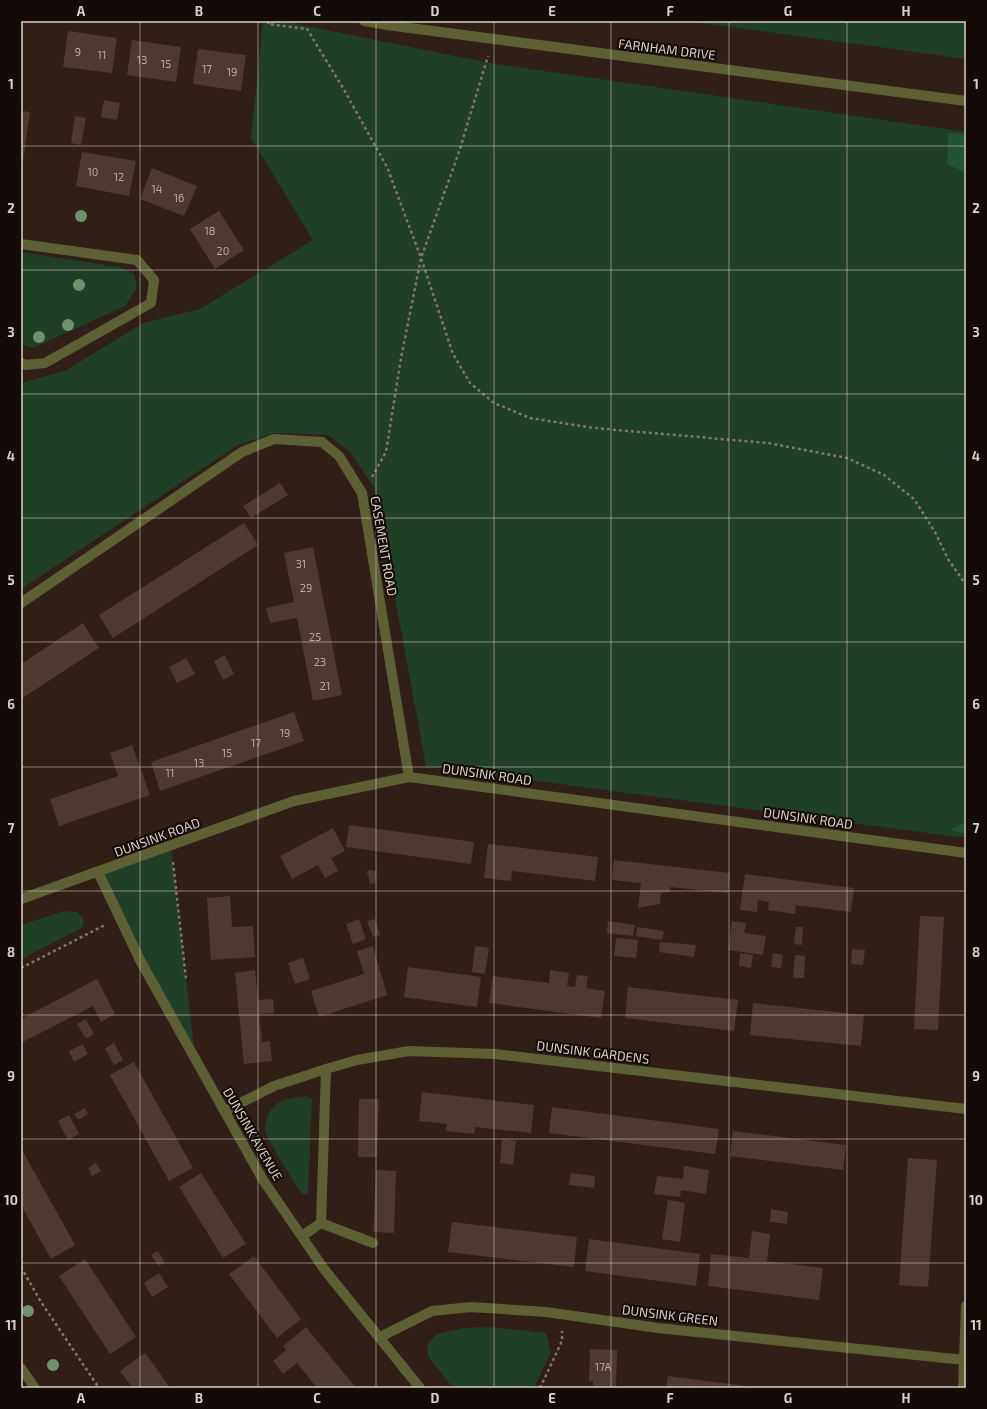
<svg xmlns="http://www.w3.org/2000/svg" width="987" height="1409" viewBox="0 0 987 1409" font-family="'Exo 2',sans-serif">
<rect width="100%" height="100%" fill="#301f16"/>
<!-- green -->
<path fill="#203f27" d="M263,21H282L489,63L966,132V837H958L426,766L375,489L350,452L328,435L274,433L238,445L21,589V383L65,371L143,323L200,309L313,240L251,138Z
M688,21H966V59Z
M21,252L119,267L134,274L137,288L125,306L33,348L21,344Z
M171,846L195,1056L99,872Z
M64,911L77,912L83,918L84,924L80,929L21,959V925Z
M306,1096L312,1099L308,1194H302C295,1183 265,1138 265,1129C264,1123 269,1111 274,1106C282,1099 296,1097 306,1096Z
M490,1327L546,1333L551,1352L534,1388H453L428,1356L427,1345L437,1334L464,1328Z"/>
<!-- forest -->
<path fill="#21542f" d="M948,133L966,134V173L947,164Z
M966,821V834L951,830Z"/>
<!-- building -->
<path fill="#4d3930" d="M68,31L117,38L112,73L63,67Z
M132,40L181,47L176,82L127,75Z
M198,49L246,55L241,91L193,84Z
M104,100L120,103L117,120L101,117Z
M21,111L30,112L22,169H21Z
M75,116L86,118L81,145L71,143Z
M82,152L136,161L129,196L76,186Z
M152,168L197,186L184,216L140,199Z
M219,211L244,250L215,269L190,229Z
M280,483L288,495L251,518L243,506Z
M244,523L258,545L113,638L99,615Z
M313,547L342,695L313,701L297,618L270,623L266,608L294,602L284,553Z
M83,623L99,648L21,699V664Z
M225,655L234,674L223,680L214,661Z
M186,658L195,674L177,683L169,667Z
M294,712L304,741L160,791L151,762Z
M132,745L150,795L59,826L50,799L118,776L110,753Z
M349,825L474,842L471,864L346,847Z
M333,828L345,851L331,858L338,871L325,878L318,865L292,879L280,856Z
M488,844L598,857L595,881L512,871L511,881L484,878Z
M614,860L730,873L728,893L670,887V892L661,893L660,904L638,908L641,883L612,880Z
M368,870L377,871L375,884L370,883L367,873Z
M745,874L854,888L851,912L796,905L795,914L768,910L769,902L758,900L757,912L740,910Z
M230,896L232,927L253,926L255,957L211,960L207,898Z
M920,916L944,917L938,1030L914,1029Z
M359,919L366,939L353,944L346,924Z
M375,919L380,935L373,937L367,921Z
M608,921L635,925L633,936L607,933Z
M732,921L746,923L744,933L766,936L763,955L728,950Z
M637,927L664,931L662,940L636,936Z
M796,927H803L802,945L794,944Z
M616,938L638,940L636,958L614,956Z
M660,942L696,945L694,957L659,952Z
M373,946L387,995L319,1017L311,991L364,974L357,951Z
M475,946L489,948L485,974L472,972Z
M852,949L865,950L863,965L851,964Z
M740,953L753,955L751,968L739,966Z
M773,953L783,955L781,968L771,967Z
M795,955L805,956L804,978H793Z
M303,958L310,979L295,984L288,963Z
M408,967L481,977L477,1007L404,997Z
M255,970L258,1000L273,999L274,1013L259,1014L262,1042L270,1041L272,1061L244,1064L235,973Z
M550,970L569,973L567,986L575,987L577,975L588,976L586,988L605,991L601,1018L489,1003L493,976L549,983Z
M97,979L115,1014L101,1022L93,1006L21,1043V1019Z
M628,987L738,1000L734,1031L625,1018Z
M753,1003L864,1015L861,1046L750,1035Z
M86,1019L94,1034L86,1039L77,1024Z
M114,1043L123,1060L114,1065L105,1048Z
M83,1044L88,1054L74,1062L69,1051Z
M134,1062L193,1168L169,1181L110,1075Z
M422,1092L534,1105L531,1133L475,1127L474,1134L446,1131L447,1124L419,1121Z
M359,1099H379L377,1157H358Z
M552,1107L719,1129L715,1154L549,1133Z
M85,1108L88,1114L78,1120L74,1114Z
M69,1115L79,1134L68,1140L58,1121Z
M733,1131L846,1145L843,1170L730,1156Z
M502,1139L516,1141L513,1165L500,1163Z
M21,1148L75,1245L51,1259L21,1205Z
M908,1158L937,1160L928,1287L899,1285Z
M96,1163L101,1171L92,1176L88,1168Z
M684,1166L709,1170L706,1194L681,1190L680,1197L654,1194L657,1176L683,1179Z
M376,1170L396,1171L394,1233L373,1232Z
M201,1173L246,1244L223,1258L179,1187Z
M571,1173L595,1176L594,1188L569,1185Z
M668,1200L685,1203L680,1242L662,1239Z
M771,1209L788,1212L787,1224L770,1222Z
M452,1222L577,1237L574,1267L448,1252Z
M752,1231L770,1234L767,1261L823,1268L819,1300L708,1286L711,1254L749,1258Z
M589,1239L700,1254L696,1286L585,1271Z
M158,1251L165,1262L159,1266L151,1255Z
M254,1256L301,1319L277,1338L229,1274Z
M85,1259L136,1337L110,1354L59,1276Z
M159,1273L168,1287L152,1297L144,1283Z
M306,1327L334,1361L356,1388H317L297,1363L283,1374L273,1361L286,1350L283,1346Z
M590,1349L617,1350L616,1388H593V1381H589Z
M145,1353L159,1372L170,1388H133L120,1371Z
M668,1376L754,1387V1388H666Z"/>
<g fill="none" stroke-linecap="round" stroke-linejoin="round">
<!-- path -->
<path stroke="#83746c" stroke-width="2.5" stroke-dasharray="3 3" stroke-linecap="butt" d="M269,21L268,24L307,29L343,88L387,167L421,258L453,354L470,383L494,403L530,418L594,428L768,443L847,458L884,475L914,499L935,532L948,559L966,585
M372,477L386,452L401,358L421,258L459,152L488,56
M173,862L186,979
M21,968L105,925
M21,1267L41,1302L99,1388
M540,1388L562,1341V1331"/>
<!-- service -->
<path stroke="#5d6034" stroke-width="10" d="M321,1223L373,1243
M302,1236L321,1223L326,1069"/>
<!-- minor -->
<path stroke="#5d6034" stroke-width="10" d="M21,244L137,260L154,280L151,303L45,363L26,365L21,363
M21,603L242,452L274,439L322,442L339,456L362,493L409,777
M98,872L141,962L263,1180L324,1269L420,1388
M21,899L294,801L409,777L966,853
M225,1111L274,1086L326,1069L357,1060L409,1051L495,1054L966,1109
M380,1337L432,1311L471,1307L546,1312L658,1328L964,1360
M963,1388L966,1306"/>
<!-- tertiary -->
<path stroke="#5d6034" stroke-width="10" d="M364,21L387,25L966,101
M21,1368L35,1388"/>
</g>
<!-- trees -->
<g fill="#6f916c">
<circle cx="81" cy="216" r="6"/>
<circle cx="79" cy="285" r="6"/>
<circle cx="68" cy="325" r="6"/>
<circle cx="39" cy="337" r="6"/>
<circle cx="28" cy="1311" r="6"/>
<circle cx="53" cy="1365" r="6"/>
</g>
<!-- grid -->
<path fill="none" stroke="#dbcfc9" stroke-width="1" stroke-opacity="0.55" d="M140,21V1388M258,21V1388M376,21V1388M494,21V1388M611,21V1388M729,21V1388M847,21V1388M21,146H966M21,270H966M21,394H966M21,518H966M21,642H966M21,767H966M21,891H966M21,1015H966M21,1139H966M21,1263H966"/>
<g text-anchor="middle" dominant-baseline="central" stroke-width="4" stroke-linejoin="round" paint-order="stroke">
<!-- number labels -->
<g font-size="11" fill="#b8aaa3">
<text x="78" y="51">9</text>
<text x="102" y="54">11</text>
<text x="142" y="59">13</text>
<text x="166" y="63">15</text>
<text x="207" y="68">17</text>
<text x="232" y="71">19</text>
<text x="93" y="171">10</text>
<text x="119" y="176">12</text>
<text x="157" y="188">14</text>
<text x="179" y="197">16</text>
<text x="210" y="230">18</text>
<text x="223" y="250">20</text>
<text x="301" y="563">31</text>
<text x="306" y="587">29</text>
<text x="315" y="636">25</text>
<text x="320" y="661">23</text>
<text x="325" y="685">21</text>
<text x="285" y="732">19</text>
<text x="256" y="742">17</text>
<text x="227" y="752">15</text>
<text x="199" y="762">13</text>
<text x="170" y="772">11</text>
<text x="603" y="1366">17A</text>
</g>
<!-- street labels -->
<g font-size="13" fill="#dbcfc9" stroke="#130b07">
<text transform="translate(667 49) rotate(7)">FARNHAM DRIVE</text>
<text transform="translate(384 546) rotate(80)">CASEMENT ROAD</text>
<text transform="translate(487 774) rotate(8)">DUNSINK ROAD</text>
<text transform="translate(808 818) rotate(8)">DUNSINK ROAD</text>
<text transform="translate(157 837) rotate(-20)">DUNSINK ROAD</text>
<text transform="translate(593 1052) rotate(7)">DUNSINK GARDENS</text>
<text transform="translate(253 1134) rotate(60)">DUNSINK AVENUE</text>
<text transform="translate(670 1315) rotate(7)">DUNSINK GREEN</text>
</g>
</g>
<!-- border -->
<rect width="987" height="1409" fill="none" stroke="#130b07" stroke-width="44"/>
<rect x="22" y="22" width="943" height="1365" fill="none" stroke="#dbcfc9" stroke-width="1.5"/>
<g font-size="13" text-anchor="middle" font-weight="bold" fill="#dbcfc9">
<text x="81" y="16">A</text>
<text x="199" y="16">B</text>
<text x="317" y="16">C</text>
<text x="435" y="16">D</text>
<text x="552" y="16">E</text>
<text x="670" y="16">F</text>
<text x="788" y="16">G</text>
<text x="906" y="16">H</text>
<text x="11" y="89">1</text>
<text x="976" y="89">1</text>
<text x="11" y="213">2</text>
<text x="976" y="213">2</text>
<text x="11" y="337">3</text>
<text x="976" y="337">3</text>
<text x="11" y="461">4</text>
<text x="976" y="461">4</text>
<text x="11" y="585">5</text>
<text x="976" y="585">5</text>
<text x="11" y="709">6</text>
<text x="976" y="709">6</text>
<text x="11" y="833">7</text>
<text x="976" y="833">7</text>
<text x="11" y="957">8</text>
<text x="976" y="957">8</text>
<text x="11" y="1081">9</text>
<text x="976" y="1081">9</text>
<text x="11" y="1205">10</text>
<text x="976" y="1205">10</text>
<text x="11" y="1330">11</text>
<text x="976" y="1330">11</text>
<text x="81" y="1403">A</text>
<text x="199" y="1403">B</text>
<text x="317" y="1403">C</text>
<text x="435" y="1403">D</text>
<text x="552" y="1403">E</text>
<text x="670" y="1403">F</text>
<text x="788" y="1403">G</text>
<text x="906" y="1403">H</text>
</g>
</svg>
